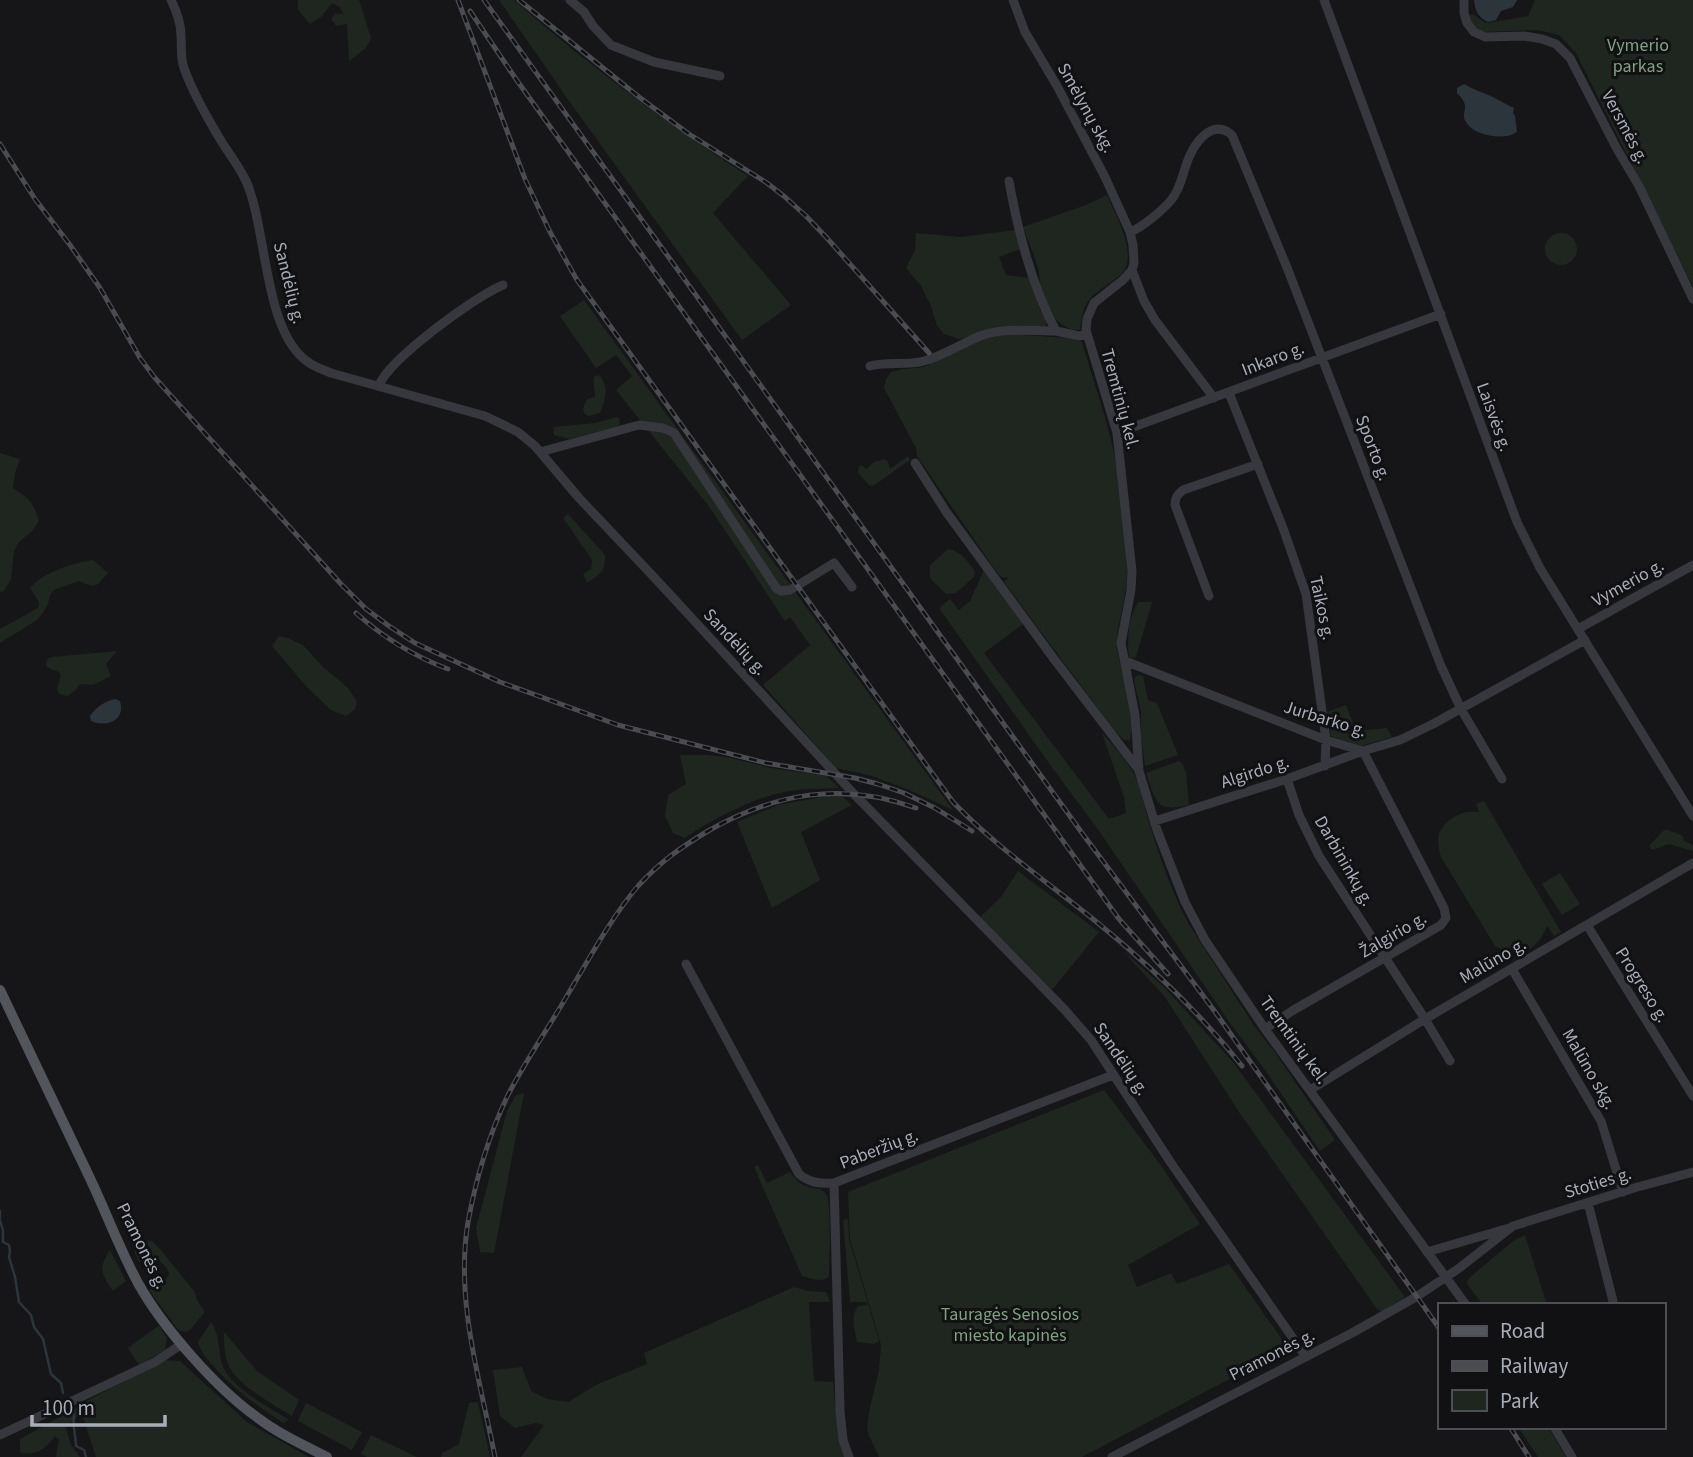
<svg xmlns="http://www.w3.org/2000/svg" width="1693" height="1457" viewBox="0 0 1693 1457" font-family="'Source Sans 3',sans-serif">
<rect width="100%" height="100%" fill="#161618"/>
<!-- green -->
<path fill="#1e261f" d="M298,0H359L371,38L366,48L349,61L347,24L336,26L331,19L336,13L343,14L340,7L332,3L321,17L310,24L298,10Z
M499,0H514C588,65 666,123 748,176L713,213L791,305L742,340L569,101Z
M1535,0H1693V287L1576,53L1559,35L1538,30L1483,32L1475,28L1469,22V17L1472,14C1478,16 1481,22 1488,23L1528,16Z
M1107,195C1115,212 1134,248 1126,267C1124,272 1120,276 1115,279C1091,297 1084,297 1080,330C1058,332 1043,304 1040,285C1039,279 1040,274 1038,268C1034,254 1028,241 1023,227L1086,205Z
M1015,230L1020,249L999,257L1006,275L1030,278L1040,309L1047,323L1045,326H1015L992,329L969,337L959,339L944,334L937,326L931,306L921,286L906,268L915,250L916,233L961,237Z
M1545 249a16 16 0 1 1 32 0a16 16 0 1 1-32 0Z
M584,300L953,810L909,790L872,776L836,768L763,685L810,645L790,617L785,621L708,505L616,390L632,376L616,355L596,368L560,316Z
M1008,334L1067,338L1082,342C1091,374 1103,407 1111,440C1121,480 1126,528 1127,569C1128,596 1116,622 1117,649C1121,671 1138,723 1129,741L1123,739L1114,730L1004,582L1008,578L1001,577L993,567L917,456L916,448L884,388L886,379L891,372L903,369L924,367L979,340Z
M599,375C610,386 605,400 600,413L588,416L584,413L583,408L587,399L595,397C595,390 593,384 594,377Z
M617,417L619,418L620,422L619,426L569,439L554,435L553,427L595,423Z
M0,453L20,459L15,473L13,488C29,498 33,502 39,521L32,531L18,543L14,552L11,579L4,591L0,592Z
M908,456L910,460L873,486L869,485L858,473L859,466L862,465L866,469L874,462L885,459L888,462L890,469Z
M568,514L605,555C605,572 601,574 587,583L583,574L591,569L592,560L563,518Z
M948,549C962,551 967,561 975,571L974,577L956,593L946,594L930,578V565Z
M93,560L108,573L98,584L92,586L79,581L54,590L50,595L48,604L43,613L37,620L0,643V629L38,608L39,602L30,588C44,572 72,563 93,560Z
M984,570L1023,624L984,653L1109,819L1126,813L1124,797L1102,733C1114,746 1127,760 1135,776C1142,789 1144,807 1149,822C1159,856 1172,892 1188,923L1253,1024L1274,1051L1335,1140L1320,1151L1267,1073L1230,1023L1097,828L1056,773L939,608L950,599L959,610L970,601Z
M1138,602H1152L1136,657L1133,658L1129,657C1127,638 1128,619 1138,602Z
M279,636L290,639L303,645L322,666L347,687L357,701L355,709L346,716L331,710L307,687L272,646Z
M117,651L106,664L111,676L93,685L79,684L76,690L67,696L59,694L57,689L61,674C56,669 50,671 46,665L47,659L52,657Z
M1139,675L1143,676L1148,700L1157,703L1178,755L1145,766L1141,736V712L1134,680L1136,676Z
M1346,705L1355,728L1368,730L1387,728L1392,737L1361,746L1331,736L1327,712Z
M680,755H708L731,758L771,768L827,776L839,788C823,789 806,788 790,791C757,796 712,819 685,838L673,833L665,816L668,795L686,784Z
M1179,761L1182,763L1186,772L1189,805C1155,813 1156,801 1146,773Z
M827,796H842L852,805L801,832L820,880L772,908L737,822L778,805Z
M1484,801L1561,932L1554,936L1547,926C1538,950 1518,961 1495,946L1441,857C1439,850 1437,840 1439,833C1446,818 1464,809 1479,812L1476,804Z
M1664,830H1668L1683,836L1684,841L1693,845V851L1669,844L1652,850L1649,846Z
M1018,871L1099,932L1052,990L980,917L1001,897Z
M1560,873L1580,904L1562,915L1542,884Z
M1122,950L1165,988L1233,1062L1405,1297L1381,1312L1377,1309L1239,1112L1165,997Z
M1104,1090L1160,1164L1200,1224L1128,1265L1137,1287L1171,1273L1177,1284L1229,1264L1288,1348L1082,1457H879L869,1436L867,1429L869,1412L879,1370L881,1345L850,1239L848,1192Z
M524,1093L494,1253L480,1252L476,1228L507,1111L516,1095Z
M758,1165L767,1183L790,1172C794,1177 799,1184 806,1186C812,1189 822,1187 826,1194C832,1201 829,1263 829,1276C823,1284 811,1278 802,1276L754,1167Z
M848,1219L849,1239L879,1341L878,1342L873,1344L857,1342C855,1330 850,1316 858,1306L867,1305L866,1302H850L843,1220Z
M1525,1235L1547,1305H1483L1467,1284L1468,1279L1513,1241Z
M144,1240L152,1241L160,1249L194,1291L198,1302L205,1312L191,1329L186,1332L178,1330L149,1290L165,1280L169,1275L168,1270L156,1256H150L144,1262H139L135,1253V1244Z
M110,1250L126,1281L113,1291C101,1274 98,1268 110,1250Z
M794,1287L808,1291L826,1292L830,1302H809L814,1381L833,1382L839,1438L845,1457H521L544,1425L536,1423L515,1428L500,1416L493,1370L522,1367L531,1391L547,1399L568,1402L598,1384L647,1364L644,1353Z
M211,1322C220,1334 218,1350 222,1364C229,1387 269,1407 289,1420L283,1423C258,1406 237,1392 217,1370C209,1361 200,1353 198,1342Z
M159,1325L167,1338L165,1350L139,1365L128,1348Z
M224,1332L257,1371L299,1400L292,1416C274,1405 235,1384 228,1364C224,1354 224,1342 224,1332Z
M164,1360L180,1361L247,1422L309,1457H96L79,1405Z
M478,1402L490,1457H441L442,1453L459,1444L469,1403Z
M306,1403L362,1432L352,1450L298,1421Z
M78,1407L81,1415L66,1426L70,1443L80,1457H56L59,1440L55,1436C46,1448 36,1457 20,1452V1439Z
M1518,1427H1548L1566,1457H1538Z
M371,1435L417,1457H367L361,1454Z"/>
<!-- water -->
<path fill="#2c353c" d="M1474,0H1517L1513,7L1501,11L1496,20L1488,22C1478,17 1475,11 1474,0Z
M1464,84C1471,88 1478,91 1486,94C1496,98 1505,104 1514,108L1513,113L1515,116L1517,132C1505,141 1474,136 1466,122C1459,112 1473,108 1457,93V88Z
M115,699L120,701C126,720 107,728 91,721L90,716C96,707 105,701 115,699Z"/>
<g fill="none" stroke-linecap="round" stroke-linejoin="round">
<!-- stream -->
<path stroke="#2c353c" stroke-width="2.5" d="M0,1211V1219
M0,1221L3,1230V1242L9,1245L10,1251L9,1257L15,1277L19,1302L31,1315L34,1327L43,1339L51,1374L61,1383L63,1393
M74,1415C72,1426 76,1436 76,1446L84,1450L86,1457"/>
<!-- minor -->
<path stroke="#37383d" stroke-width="9" d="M171,0C176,10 181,25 181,36C182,47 180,57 184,68C193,94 209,121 223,144C231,156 240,168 246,181C268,230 263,336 311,364C317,368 324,370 331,373L485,416L518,432L535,446L579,498L652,575L854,794L1064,1009L1091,1040L1171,1163L1306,1357
M570,0L584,12L593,26L611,45L654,62L720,76
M1013,0L1025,32L1057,86L1105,177L1130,232L1133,245L1134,263L1132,270L1123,280L1094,303L1087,319L1086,330L1117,433L1132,571L1131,590L1121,643L1135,715L1139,771L1157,830L1185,902L1205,940L1265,1029L1466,1305
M1324,0L1517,522L1540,568L1693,816
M1464,0V13L1467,23L1474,32L1485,37L1524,36L1542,39L1556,44L1570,58L1617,149L1639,186L1693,299
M1009,181C1018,232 1031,285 1056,331L1079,336L1086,335
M1130,232C1143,227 1163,210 1172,199C1183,185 1183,168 1191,153C1199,137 1215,120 1232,135L1288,270L1441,666L1461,709L1502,779
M1132,270L1144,301L1155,320L1214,398
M870,366C888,361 906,366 924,361C943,356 961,344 980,336C1004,327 1031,331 1056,331
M379,385C391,358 474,297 503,285
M1229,393L1283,528L1306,594L1326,740L1325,766
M1117,433L1441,314
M540,452L639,425L663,428L674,433L777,589L781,591L790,590L834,563L852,587
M915,463L947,513L1054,659L1139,770
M1209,596L1175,505C1175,498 1177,495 1183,490L1258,464
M1578,629L1693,565
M1125,661L1326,740L1363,751L1400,740L1433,724L1585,640
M1287,779L1299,815L1319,856L1425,1019L1450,1061
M1155,821L1287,779L1363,751L1444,908L1446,918L1441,925L1292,1011L1265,1029
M1587,925L1693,1096
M686,964L799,1174C810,1183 820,1184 834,1183
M1512,969L1601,1121L1623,1192
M1310,1090L1425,1019L1693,863
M1588,1203L1614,1305
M1427,1252L1509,1228
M1554,1427L1572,1457
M0,1435L155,1362L182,1344
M849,1457L843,1440L840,1411L834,1183L1113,1075
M1112,1457L1352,1333L1416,1297L1458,1269L1513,1226L1634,1188L1693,1172"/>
<!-- major -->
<path stroke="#53555c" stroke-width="10" d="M0,990C29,1051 58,1111 87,1172C105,1209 119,1248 138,1283C163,1328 217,1389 258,1418C279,1434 303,1445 327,1457"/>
<defs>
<path id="rail" d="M458,0L525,179L550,232L577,280L953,802C995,846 1046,881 1093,919C1145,961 1201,1014 1242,1066
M484,0L1082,833L1213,1009L1439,1328
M519,0L639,97L689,134L767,183L785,197L806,216L826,237L929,353
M470,11L518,82L1119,919L1168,974
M0,144L35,199L70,245L100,288L140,358L155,378L341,584L366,609L389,626L415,643L500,682L618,725L766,763L855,778L878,784L904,793L935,808L972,831
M356,613C384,638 413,656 448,669
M1510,1427L1529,1457
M495,1457C480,1380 455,1301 468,1222C476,1179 488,1137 507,1097C523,1065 543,1036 561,1006C584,968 609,920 638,886C661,861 680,848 708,831C775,793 842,781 916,808"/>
</defs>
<!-- rail casing -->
<use href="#rail" stroke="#4a4c52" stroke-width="5"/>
<!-- rail -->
<use href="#rail" stroke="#111113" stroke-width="2.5" stroke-dasharray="8" stroke-linecap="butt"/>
</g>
<g text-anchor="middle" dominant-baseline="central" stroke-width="6" stroke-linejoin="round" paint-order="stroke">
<!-- park labels -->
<g font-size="18" fill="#7fa381" stroke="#111113">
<text x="1638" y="45">Vymerio<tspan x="1638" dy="21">parkas</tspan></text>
<text x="1010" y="1314">Tauragės Senosios<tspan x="1010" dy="21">miesto kapinės</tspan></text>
</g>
<!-- street labels -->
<g font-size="18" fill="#a8adb8" stroke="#111113">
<text transform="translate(1086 108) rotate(61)">Smėlynų skg.</text>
<text transform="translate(1625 127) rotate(62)">Versmės g.</text>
<text transform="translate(289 283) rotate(76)">Sandėlių g.</text>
<text transform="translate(1273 359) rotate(-21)">Inkaro g.</text>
<text transform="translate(1120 399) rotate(75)">Tremtinių kel.</text>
<text transform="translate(1494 417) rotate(70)">Laisvės g.</text>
<text transform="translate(1373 448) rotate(69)">Sporto g.</text>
<text transform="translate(1628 583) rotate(-29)">Vymerio g.</text>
<text transform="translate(1322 608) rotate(78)">Taikos g.</text>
<text transform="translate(735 642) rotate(47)">Sandėlių g.</text>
<text transform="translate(1325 719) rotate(17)">Jurbarko g.</text>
<text transform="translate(1255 772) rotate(-18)">Algirdo g.</text>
<text transform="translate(1344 861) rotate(60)">Darbininkų g.</text>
<text transform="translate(1393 935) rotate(-30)">Žalgirio g.</text>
<text transform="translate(1493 961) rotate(-30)">Malūno g.</text>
<text transform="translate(1642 985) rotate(58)">Progreso g.</text>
<text transform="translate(1294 1040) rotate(54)">Tremtinių kel.</text>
<text transform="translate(1121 1059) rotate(56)">Sandėlių g.</text>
<text transform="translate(1589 1069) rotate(60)">Malūno skg.</text>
<text transform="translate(879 1149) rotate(-21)">Paberžių g.</text>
<text transform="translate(1598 1183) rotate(-17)">Stoties g.</text>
<text transform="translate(142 1246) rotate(64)">Pramonės g.</text>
<text transform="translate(1272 1355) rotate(-27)">Pramonės g.</text>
</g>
</g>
<!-- legend -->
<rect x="1438" y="1303" width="228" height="126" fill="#111113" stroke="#4d4f55" stroke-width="2"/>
<rect x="1452" y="1326" width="35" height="10" fill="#53555c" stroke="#4d4f55" stroke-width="2"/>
<text x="1500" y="1338" font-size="21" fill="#a8adb8">Road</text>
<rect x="1452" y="1361" width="35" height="10" fill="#4a4c52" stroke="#4d4f55" stroke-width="2"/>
<text x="1500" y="1373" font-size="21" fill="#a8adb8">Railway</text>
<rect x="1452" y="1390" width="35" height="21" fill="#1e261f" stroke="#4d4f55" stroke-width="2"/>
<text x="1500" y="1408" font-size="21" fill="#a8adb8">Park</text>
<!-- scale -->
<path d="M32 1415v10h133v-10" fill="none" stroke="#a8adb8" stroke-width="3.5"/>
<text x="42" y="1415" font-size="21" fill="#a8adb8" stroke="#111113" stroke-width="5" paint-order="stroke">100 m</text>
</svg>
